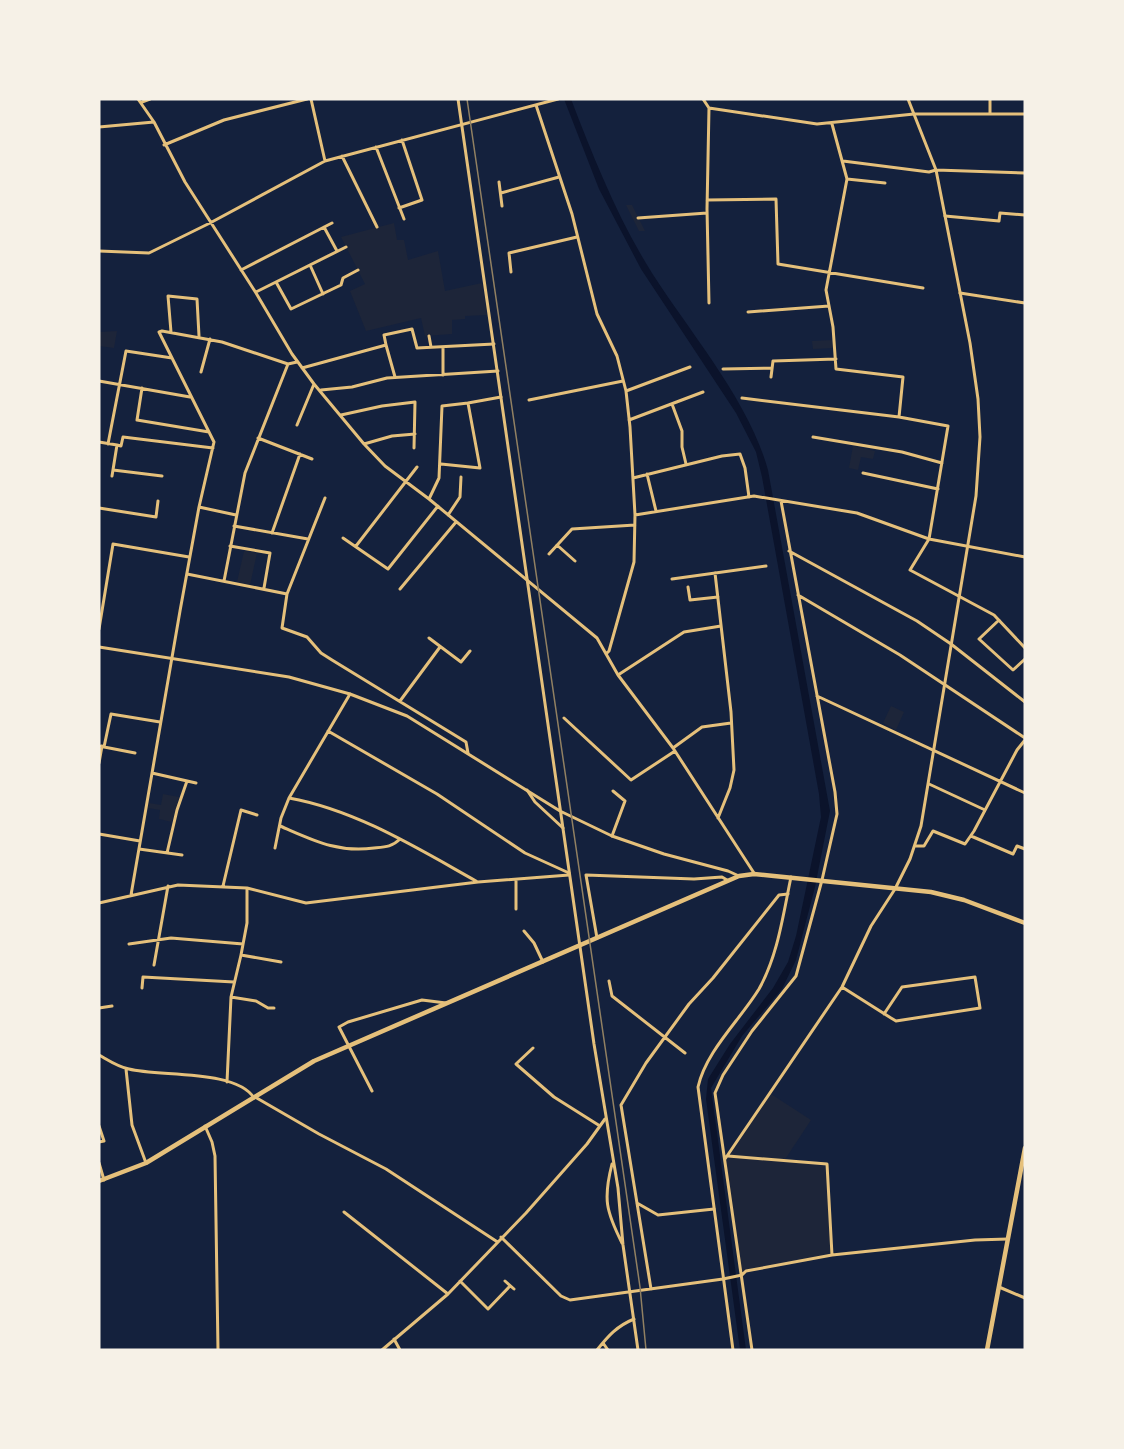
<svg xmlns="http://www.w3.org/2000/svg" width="1124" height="1449" viewBox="0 0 1124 1449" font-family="'Space Grotesk',sans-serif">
<rect width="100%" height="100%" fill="#14213d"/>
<!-- green -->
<path fill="#1d2539" d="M626,205H632L645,231H639Z
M394,223L397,240H404L408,260L438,251L445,291L482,283L487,315L465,316V319L452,320V334L425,336L421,318L366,331L350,291L365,284L341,237Z
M117,331L114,348L99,346V332Z
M833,340V348L813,349L812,341Z
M853,446L875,451L873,459L861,457L858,470L849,468Z
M244,551L257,553L250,585L237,582Z
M891,706L904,712L896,730L883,723Z
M163,794L179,797L172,822L159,819L160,810L148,808L149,803L161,805Z
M771,1094L811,1120L784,1161L825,1166L831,1253L739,1273L726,1161Z"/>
<!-- water -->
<path fill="#0b132b" d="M564,99H571C594,159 618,219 652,273C691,334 749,401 768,470L830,811L815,887L796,960L782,989L742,1036L711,1088L746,1350H740L706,1099L708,1079L730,1044L773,988L788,962L796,936L821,817L819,794L762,477L756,452L736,413L641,269L599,189Z"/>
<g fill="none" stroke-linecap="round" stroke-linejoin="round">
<!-- minor -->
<path stroke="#e5c07b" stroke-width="3" d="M138,99L154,122L185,182L256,293L292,354L314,384L364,444L385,466L429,499L597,638L618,675L673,748L754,873
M311,99L325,161
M703,99L709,108L707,209L709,303
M990,99V114
M142,102L150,99
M536,105L572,214L597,314L617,356L626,391L630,427L635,515L634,562L609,651L606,654
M709,108L817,124L914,114H1025
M832,124L847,179L826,290L833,327L836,369L903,377L899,417
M99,127L154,122
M164,145L224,120L307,99
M376,147L404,219
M342,156L377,227
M843,161L929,172L936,170
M847,179L885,183
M499,182L502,206
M501,193L559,177
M707,200L776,199L778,264L923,288
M399,208L422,200L402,140
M945,216L999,221L1000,213L1025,215
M638,218L707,213
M324,227L337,251
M99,251L149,253L210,223L325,161L558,99
M310,265L323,294
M241,270L332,223
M511,272L509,253L577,237
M276,282L291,309L341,285L343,278L358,270
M256,292L346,247
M960,293L1025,303
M748,312L829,306
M171,332L168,296L197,299L199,336
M429,336L431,347
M386,345L395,377
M302,368L386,345L384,335L412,329L417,348L494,344
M723,369L772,368
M201,372L210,339
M443,375V347
M771,377L773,361L836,359
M99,381L190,397
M142,388L137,420L209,432
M321,390L352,387L387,378L498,371
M626,391L690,367
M742,398L899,417L948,426L929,539L910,570L994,615L1025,648
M529,400L623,381
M672,404L682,431V447L686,464
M341,415L382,406L415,402L414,448
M629,420L703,392
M297,425L314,384
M813,437L902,452L942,463
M258,438L312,459
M99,442L117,445L112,476
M108,444L126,351L172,358
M364,444L392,436L415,434
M117,445L121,446L123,437L213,448
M441,464L480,468L468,403L501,397
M113,470L162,476
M863,473L938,489
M647,474L656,511
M633,478L722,456L740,454L745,468L749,497
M325,498L287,594L282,628L307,637L321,653L332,660L466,742L468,753
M429,499L439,478L442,406L468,403
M199,507L236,515
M99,508L156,517L158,501
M448,515L460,497L461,477
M635,515L754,496L857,513L929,539L1025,557
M234,526L308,539
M272,533L300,454
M343,538L388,569L438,506
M557,545L575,561
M230,546L270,553L264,588
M356,546L417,467
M789,551L917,621L951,644L1025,702
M549,554L572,529L635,525
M715,573L731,712L734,770L730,788L718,818
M187,574L287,594
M672,579L766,566
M224,581L245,473L288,364
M688,587L690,600L718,597
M400,589L456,522
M798,595L900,655L1025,738
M999,620L979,639L1013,670L1025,659
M99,629L113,544L189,557
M429,638L461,662L470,651
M618,675L684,632L721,626
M817,696L1025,793
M400,701L440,647
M564,718L631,780L675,751
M328,731L437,794L525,853L569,873
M99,746L135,753
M104,747L111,714L160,722
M673,748L702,727L731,723
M99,763L102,746
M152,773L196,783
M929,784L985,810
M527,790L535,802L563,828
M289,798C356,810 417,848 476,881
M280,826C313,840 337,853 374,848C385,847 392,847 400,839
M99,834L140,841
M612,836L625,801L613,791
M971,836L1013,854L1017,846L1025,849
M916,846H924L933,831L965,844L974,831L1017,750L1025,740
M275,848L281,818L289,798L350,694
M139,849L182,855
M167,853L177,810L187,781
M223,886L241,810L257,815
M131,895L180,611L199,507L214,442L159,332L162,331L222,342L288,364L297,362
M99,903L178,885L247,888L306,903L478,882L569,875
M516,909V880
M524,931L534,943L543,962
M597,938L586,875L694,879L722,877L727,880
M129,944L171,938L243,944
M241,955L281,962
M154,965L168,886
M609,981L612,996L685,1053
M842,987L891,1018L896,1021L980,1008L975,977L902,987L884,1014
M142,988L143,977L234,982
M231,997L256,1001L268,1008H274
M99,1008L112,1006
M533,1048L516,1064L554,1097L600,1126
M99,1055C108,1060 118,1067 129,1069C158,1077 236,1069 254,1098
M126,1069L132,1125L146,1163
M227,1082L231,997L241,955L247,923V888
M372,1091L339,1027L348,1022L422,1000L446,1003
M255,1097L319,1134L386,1169L496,1241
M99,1126L104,1141L99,1142
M728,1156L827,1164L832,1255
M725,1159L842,987L871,926L895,889
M99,1163L104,1180
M637,1203L658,1215L714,1209
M344,1212L448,1294
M501,1237L561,1296L570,1300L723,1279L742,1275L746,1271L832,1255L975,1240L1008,1239
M460,1281L488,1309L510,1286
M505,1281L514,1289
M999,1287L1025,1298
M651,1289L621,1105L646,1063L689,1004L713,978L779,895L788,894
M394,1339L400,1350
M603,1343L608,1350
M382,1350L448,1294L526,1213L587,1144L605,1119
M597,1350C608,1336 617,1326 634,1319
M752,1350L715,1093L723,1075L752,1031L796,976L822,880L837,814L835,792L781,501"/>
<!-- tertiary -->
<path stroke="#e5c07b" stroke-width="3" d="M458,99L594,1044L618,1188L623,1245L638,1350
M936,170L1025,173
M99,647L289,677L350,694L407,716L560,811L612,836L664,854L728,871L739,876
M896,887L910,859L921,826L976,496L980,437L978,399L970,343L936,170L908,99
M205,1126L212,1142L215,1156L218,1350
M612,1164C603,1199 606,1211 622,1243
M733,1350L698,1087C706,1051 740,1020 759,989C778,955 783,915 791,877"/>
<!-- primary -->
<path stroke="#e5c07b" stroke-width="4.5" d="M99,1181L146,1163L314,1061L739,876L754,874L774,876L931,892L964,900L1025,923
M987,1350L1025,1148"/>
<!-- rail -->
<path stroke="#918062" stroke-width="1.5" d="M467,99L640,1287L646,1350"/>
</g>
<!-- border -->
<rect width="1124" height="1449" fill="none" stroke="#f6f1e7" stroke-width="201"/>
</svg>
